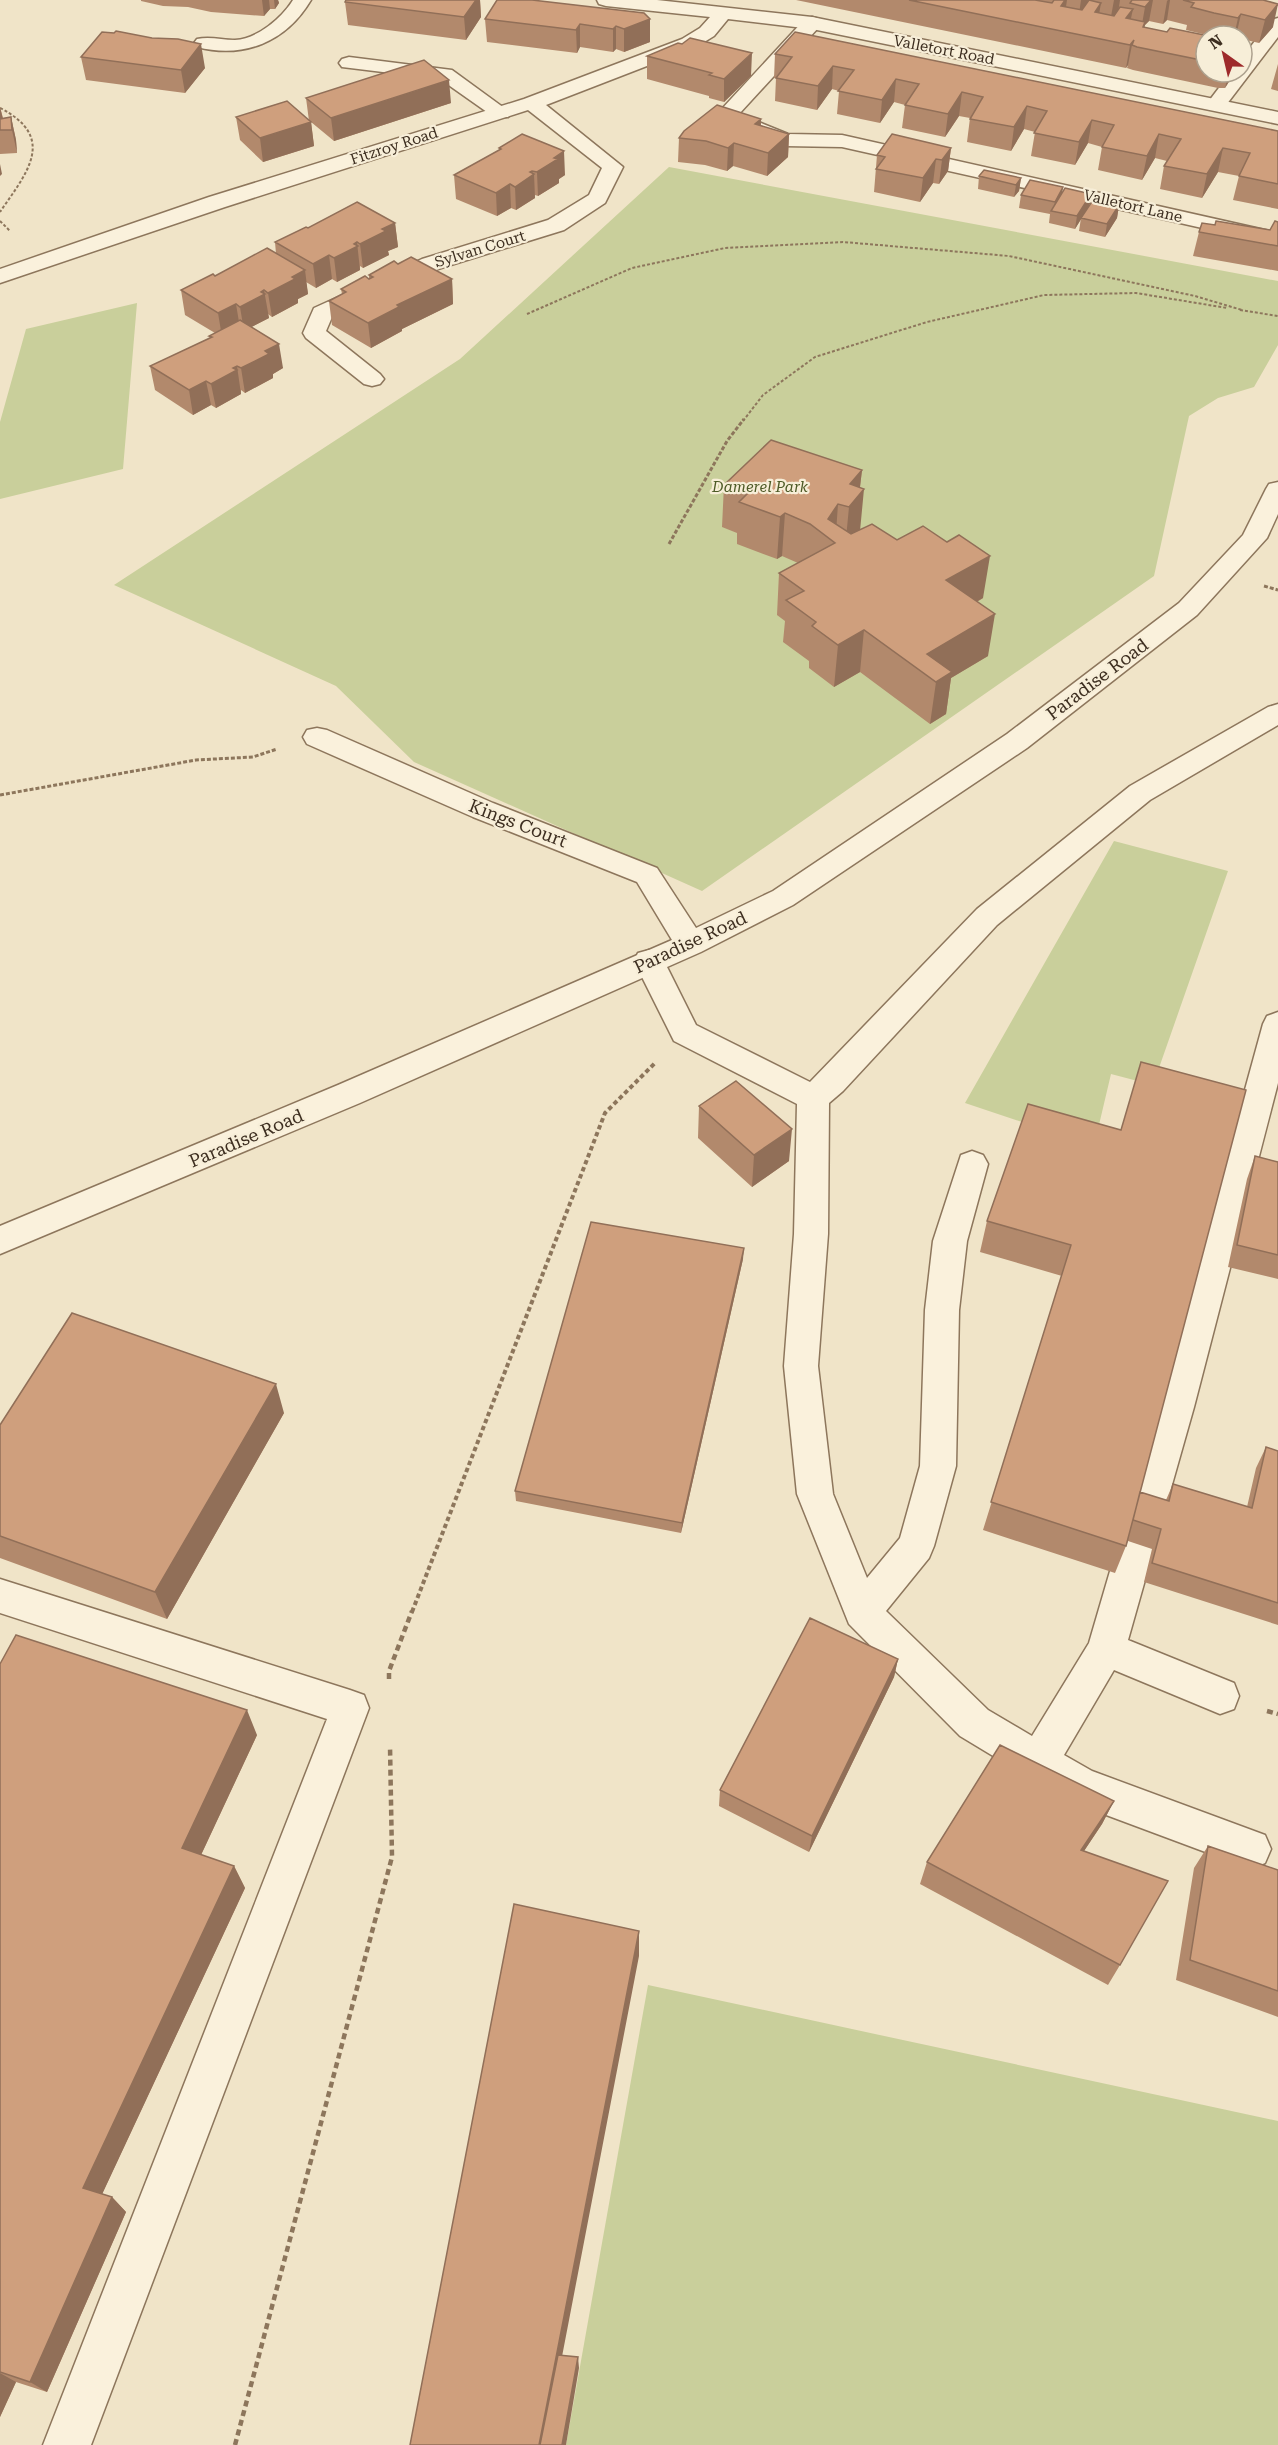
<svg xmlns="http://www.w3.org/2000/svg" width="1278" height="2445" viewBox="0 0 1278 2445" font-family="'Roboto Serif',serif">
<rect width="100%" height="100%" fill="#f0e4c8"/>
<!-- green -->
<path fill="#c9cf9b" d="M669,167L1278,281V345L1254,387L1218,398L1189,416L1154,576L702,891L414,762L336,686L114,585L460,359Z
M137,303L123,469L0,499V422L26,329Z
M1114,841L1228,871L1153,1085L1111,1074L1094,1146L965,1103Z
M648,1985L1278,2121V2445H566Z"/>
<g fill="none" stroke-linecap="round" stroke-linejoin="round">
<defs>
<path id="service" d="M293,0H311C286,42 244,59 197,47L194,43L197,39C210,36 222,40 235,40C257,39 282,18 293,0Z
M812,17L819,19L822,23L819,27L739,114L788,134L842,135L1278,233V245L842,147L785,146L719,120L716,116L719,112L805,19Z
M1278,18V37L1223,109H1209L1206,105L1209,101L1231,72H1242V58L1271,20Z
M349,57L452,70L511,113L508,117H494L440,79L342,67L339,63L342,59Z
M1278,704V725L1150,800L997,925L843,1091L829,1103L828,1234L818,1366L833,1494L867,1578L900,1538L920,1466L925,1310L933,1241L961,1155L972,1151L983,1155L988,1164L967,1241L959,1310L956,1466L934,1546L929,1558L886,1611L988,1710L1032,1736L1089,1643L1158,1407L1263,1024L1267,1016L1278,1012V1083L1194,1407L1128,1640L1234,1683L1239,1696L1234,1709L1220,1714L1114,1670L1064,1755L1092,1771L1265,1835L1271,1849L1265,1863L1251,1869L1066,1800L960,1736L849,1624L797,1494L784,1366L794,1234L797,1104L674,1041L634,961L638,953L649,950L660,953L696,1025L810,1082L977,909L1130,786L1268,707Z
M0,1579L350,1690L364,1695L369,1708L91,2445H43L327,1719L0,1613Z"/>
<path id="minor" d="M597,0H657L812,17L1278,112V124L812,29L728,19L714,36L696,47L546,105L623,167L605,203L564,230L438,269L332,317L326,331L380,374L384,379L380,384L372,386L364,384L306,338L303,333L314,308L422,259L548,220L589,195L602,168L528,110L225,207L0,283V269L209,197L524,99L682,39L700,28L710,17L606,6L599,4Z
M1278,482V514L1267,538L1197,615L1027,748L793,905L701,952L360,1103L0,1254V1226L338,1085L672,940L637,882L473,817L307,744L303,737L307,730L317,728L327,730L493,803L657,868L696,928L773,891L1007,734L1179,603L1243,535L1266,489L1269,484Z"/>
</defs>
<!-- service casing -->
<use href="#service" stroke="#8d765c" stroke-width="3"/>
<!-- minor casing -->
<use href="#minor" stroke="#8d765c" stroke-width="3"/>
<!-- path-far3 -->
<path stroke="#8d765c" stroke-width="2" stroke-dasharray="3 2" stroke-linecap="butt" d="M0,108C59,138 25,175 0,212
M0,221L10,231
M1240,310L1278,316
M527,314L632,268L725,248L843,242L1009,256L1195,296L1242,310
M743,421L763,395L815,357L927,322L1044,295L1136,293L1227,308"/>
<!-- path-far2 -->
<path stroke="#8d765c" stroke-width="3" stroke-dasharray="4 2" stroke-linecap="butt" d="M669,544L727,441L744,419
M1264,586L1278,590
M0,795L196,760L253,757L277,749"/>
<!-- path-far1 -->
<path stroke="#8d765c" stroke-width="4" stroke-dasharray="4.5 3" stroke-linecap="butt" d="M412,1612L605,1113L655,1063"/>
<!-- path -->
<path stroke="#8d765c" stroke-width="4.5" stroke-dasharray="6 4" stroke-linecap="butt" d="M389,1679V1671L412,1611
M1267,1711L1278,1714
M235,2445L392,1857L390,1746"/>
<!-- service -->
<use href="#service" fill="#faf1dc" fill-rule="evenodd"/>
<!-- minor -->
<use href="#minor" fill="#faf1dc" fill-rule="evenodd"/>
</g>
<!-- wall -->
<path fill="#b2896c" d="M141,0H278L279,3L275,9H270L264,16L211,12L188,7L163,6L141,1Z
M346,0H480L481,17L466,40L348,25L345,2Z
M796,0H1263L1273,27L1259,43L1242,39V36H1211L1186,30L1187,25L1167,20L1163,24L1149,21L1145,25L1144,27L1167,32L1206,36V72H1235L1225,88H1218L1133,70L1127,68L1128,65L1126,68L1121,67Z
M485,19H650V42L624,52L616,49L613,52L580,47L577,53L487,42Z
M152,38L205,68L185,93L86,80L81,57Z
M775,54L1278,131V209L1233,200L1239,176L1218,172L1202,198L1160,189L1164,166L1167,161L1155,158L1142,180L1098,170L1102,147L1088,143L1075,165L1031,156L1035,132L1024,129L1011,151L967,142L970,118L959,116L945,137L902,128L905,105L894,102L880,123L837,114L839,91L832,89L817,110L775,101L776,78H774Z
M647,56L751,76L724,102L709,98V96L647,79Z
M1278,64V91L1271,89Z
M306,98L451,103L334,141L311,122L314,146L263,162L240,140L236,117L309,121Z
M0,107L3,118L11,117L16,140L17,153L0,154Z
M761,119V126L789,134L788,157L767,176L733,166L727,171L705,165L678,162L679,138Z
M499,148L565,175L559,179V183L538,196L535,195V198L516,210L511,208L497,216L456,199L454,175L499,150Z
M951,148L948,171L939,184L933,183L920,202L874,192L877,155Z
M979,176L1021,178L1019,191L1014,197L978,189Z
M1063,187L1062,192L1089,206L1075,229L1049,223L1050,214L1019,208L1021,195Z
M1119,205L1117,218L1105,237L1079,231L1081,218Z
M1278,222V271L1193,256L1199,232L1215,225L1270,230Z
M395,223L398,247L388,251L389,255L363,268L360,266V270L337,282L332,279L316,288L306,282L308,294L298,299V303L272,317L268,314L269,318L251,327L283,368L273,374V378L245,393L241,390V394L216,408L211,405L193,415L155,390L150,366L210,338L209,336L215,333L185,315L181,290L215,276L276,254L275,242L308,228Z
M398,264L452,279L453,304L402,329V331L371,348L332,325L329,301L342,294L341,289L369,279V275Z
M862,470L860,487V530L983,598L977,602L988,656L951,678L946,714L930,724L860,672L834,687L809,668V661L783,642L785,621L777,615L779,573L798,563L782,556L777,559L737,544V533L722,527L724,485Z
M699,1106L789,1161L752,1187L698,1138Z
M1121,1130L1140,1492L1166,1500L1173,1484L1247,1507L1256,1468L1266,1447L1278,1451V1625L1144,1582L1152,1549L1128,1541L1115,1573L983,1530L1062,1276L980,1252L987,1221Z
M1255,1156L1278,1162V1279L1228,1267L1247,1179Z
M743,1259L681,1533L516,1501L515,1491Z
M284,1413L167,1619L0,1558V1425Z
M898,1659L894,1677L809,1852L719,1806L720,1790Z
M0,1664L257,1735L201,1855L234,1866L245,1888L102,2194L112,2197L126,2212L47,2392L16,2382L0,2417Z
M1114,1801L1102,1824L1084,1851L1120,1965L1108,1985L920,1884L927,1862Z
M1208,1846L1278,1870V2017L1176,1980L1194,1868Z"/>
<!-- shaded-wall -->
<path fill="#916f58" d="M262,0H269L270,9L264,16Z
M274,0H278L279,3L275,9Z
M476,0H480L481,17L466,40L464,17Z
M1065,0H1067L1064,20L1061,6Z
M1081,0H1088L1087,5L1079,14Z
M1114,0H1120L1118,13L1110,22Z
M1151,0H1153L1149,21L1145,25L1141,45V30L1145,7Z
M1168,0H1170L1167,20L1163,24L1167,1Z
M1101,3L1097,26L1095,12Z
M1278,4L1273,27L1259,43L1265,20Z
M1133,9L1128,32L1126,18Z
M1241,14L1236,36H1234L1238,18Z
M650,19V42L624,52V29Z
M580,24V47L577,53L576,30Z
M616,26V49L613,52V29Z
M1134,40L1132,45L1128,65L1126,68L1130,45Z
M201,44L205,68L185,93L181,70Z
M752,53L751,76L724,102V79Z
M833,66L832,89L817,110L818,86Z
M1229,72H1235L1225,88Z
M896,79L894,102L880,123L882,100Z
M449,80L451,103L334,141L331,118Z
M962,92L959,116L945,137L948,114Z
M1027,106L1024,129L1011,151L1014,127Z
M0,107L5,128L0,130Z
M11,117L16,140L17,153L12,130Z
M761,119L760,143L755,124Z
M1092,120L1088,143L1075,165L1079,142Z
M311,122L314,146L263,162L260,138Z
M789,134L788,157L767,176L768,153Z
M1159,134L1155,158L1142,180L1147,156Z
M734,143L733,166L727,171L728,148Z
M951,148L948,171L939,184L942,160Z
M1223,148L1218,172L1202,198L1207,174Z
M564,151L565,175L559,179V183L538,196L537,172L554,158Z
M936,159L933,183L920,202L923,178Z
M0,164L2,174L0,176Z
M532,171L533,175L534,174L535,198L516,210L515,187Z
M1021,178L1019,191L1014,197L1016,185Z
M510,184L511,208L497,216L496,193Z
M1063,187L1061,199L1053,211L1055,202Z
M1091,194L1089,206L1075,229L1077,216Z
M1119,205L1117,218L1105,237L1107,224Z
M395,223L398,247L388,251L389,255L363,268L360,244L382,229Z
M357,242L360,270L337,282L334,258Z
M329,255L332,279L316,288L313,264Z
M305,270L308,294L298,299V303L272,317L268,293L292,277Z
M452,279L453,304L402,329V331L371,348L368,323L397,305Z
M264,290L269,318L244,331L240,307Z
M236,304L240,328L222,337L218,313Z
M279,344L283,368L273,374V378L245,393L241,368L265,351Z
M237,366L241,394L216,408L211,384Z
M206,381L211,405L193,415L189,390Z
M862,470L859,495L864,489L860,531L845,549L849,507L850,484Z
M838,504L835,547L828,519Z
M785,513L782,556L777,559L780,517Z
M990,556L983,598L940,622L946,580Z
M995,614L988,656L951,678L946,714L930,724L936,682L927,654Z
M864,630L860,672L834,687L838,645Z
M792,1129L789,1161L752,1187L754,1155Z
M744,1248L743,1259L681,1533L682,1523Z
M276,1384L284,1413L167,1619L155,1592Z
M898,1659L894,1677L809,1852L812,1836Z
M247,1710L257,1735L194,1870L182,1848Z
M1114,1801L1102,1824L1070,1872L1081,1850Z
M234,1866L245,1888L98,2203L83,2188Z
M639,1931V1956L545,2445H539Z
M112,2197L126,2212L47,2392L30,2382Z
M578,2357L579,2368L566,2445H562Z
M0,2373L16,2382L0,2417Z"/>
<!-- building -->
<path fill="#cf9f7d" stroke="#916f58" stroke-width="1.5" d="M346,0H476L464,17L345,2Z
M497,0H532L644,13L650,19L624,29L616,26L613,29L580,24L576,30L485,19Z
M909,0H1035L1052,3L1054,0H1065L1061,6L1082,10L1089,0L1101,3L1095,12L1114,16L1120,7L1133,9L1126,18L1145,22L1143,27L1167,32L1170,28L1209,36H1206V61L1137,47L1132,45L1134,40L1130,45L1125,44Z
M1132,0H1151L1145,7L1130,3Z
M1183,0H1263L1278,4L1265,20L1241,14L1238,18L1214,13L1191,7L1194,3Z
M116,31L152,38L178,39L201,44L181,70L81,57L102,32L114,33Z
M795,32L1278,131V184L1239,176L1250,153L1223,148L1207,174L1164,166L1181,139L1159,134L1147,156L1102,147L1114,125L1092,120L1079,142L1034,133L1047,111L1027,106L1014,127L970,119L983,97L962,92L948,114L905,105L919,84L896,79L882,100L838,91L854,70L833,66L818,86L776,78L792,57L775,54Z
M690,38L752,53L724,79L709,75L712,73L647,56L678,43L682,44Z
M424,60L449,80L331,118L306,98Z
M287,101L311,122L260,138L236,117Z
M717,105L761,119L755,124L789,134L768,153L734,143L728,148L706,141L679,138L684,131Z
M11,117L12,130H0V119Z
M522,134L564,151L554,158L558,159L537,172L532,171L530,172L534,174L515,187L510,184L496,193L454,175L501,149L499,148Z
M892,134L951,148L942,160L936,159L923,178L876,169L885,157L877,155Z
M984,170L1021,178L1016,185L979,176Z
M1030,180L1063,187L1055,202L1021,195Z
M1065,188L1091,194L1077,216L1051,211Z
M1093,200L1119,205L1107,224L1081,218Z
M357,202L395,223L382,229L386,231L360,244L357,242L354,244L358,246L334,258L329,255L313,264L275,242L306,227L308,228Z
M1216,221L1270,230L1275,221L1278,222V246L1199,232L1202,223L1215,225Z
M267,248L305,270L292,277L295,279L268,293L264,290L261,292L265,294L240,307L236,304L218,313L181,290L213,274L215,276Z
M411,257L452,279L397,305L399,307L368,323L329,301L346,292L341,289L365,276L369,279L373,277L369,275L394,261L398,264Z
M240,320L279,344L265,351L269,354L241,368L237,366L233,368L237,370L211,384L206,381L189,390L150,366L212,337L209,336Z
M771,440L862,470L850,484L864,489L849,507L838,504L828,519L851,534L872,524L897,540L923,526L947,542L959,535L990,556L946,580L995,614L927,654L952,672L936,682L864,630L838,645L812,626L816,622L786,600L804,591L779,573L835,543L810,524L785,513L780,517L739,502L747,494L724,485Z
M1141,1062L1246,1090L1126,1546L991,1502L1071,1245L987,1221L1028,1104L1121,1130Z
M736,1081L792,1129L754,1155L699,1106Z
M1255,1156L1278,1162V1255L1237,1245Z
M591,1222L744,1248L682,1523L515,1491Z
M72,1313L276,1384L155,1592L0,1536V1425Z
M1266,1447L1278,1451V1603L1152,1563L1161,1529L1133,1520L1140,1492L1169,1501L1173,1484L1252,1508Z
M810,1618L898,1659L812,1836L720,1790Z
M16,1635L247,1710L182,1848L234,1866L83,2188L112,2197L30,2382L0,2372V1664Z
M1000,1745L1114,1801L1081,1850L1168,1881L1120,1965L927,1862Z
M1208,1846L1278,1870V1991L1190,1960Z
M514,1904L639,1931L539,2445H410Z
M558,2355L578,2357L562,2445H540Z"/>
<g text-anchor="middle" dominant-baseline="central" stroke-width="4.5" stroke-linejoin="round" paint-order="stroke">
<!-- far-street labels -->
<g font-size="15" fill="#3d2e20" stroke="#f7eed8">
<text transform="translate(944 50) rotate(11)">Valletort Road</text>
<text transform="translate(394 146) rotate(-18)">Fitzroy Road</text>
<text transform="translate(1133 206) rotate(13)">Valletort Lane</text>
<text transform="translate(480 249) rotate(-17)">Sylvan Court</text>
</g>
<!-- far-park labels -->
<g font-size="15" font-style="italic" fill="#4d5a26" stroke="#f7eed8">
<text x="760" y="487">Damerel Park</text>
</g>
<!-- street labels -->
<g font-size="18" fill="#3d2e20" stroke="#f7eed8">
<text transform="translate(1097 679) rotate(-37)">Paradise Road</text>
<text transform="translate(518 823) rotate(21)">Kings Court</text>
<text transform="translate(690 942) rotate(-25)">Paradise Road</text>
<text transform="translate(246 1138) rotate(-23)">Paradise Road</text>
</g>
</g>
<!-- north arrow -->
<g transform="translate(1224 54) rotate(326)"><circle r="28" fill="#f7eed8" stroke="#ada18e" stroke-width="1.5"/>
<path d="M0-4.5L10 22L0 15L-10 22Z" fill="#9e2a2b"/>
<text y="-9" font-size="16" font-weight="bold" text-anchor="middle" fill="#3d2e20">N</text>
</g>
</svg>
